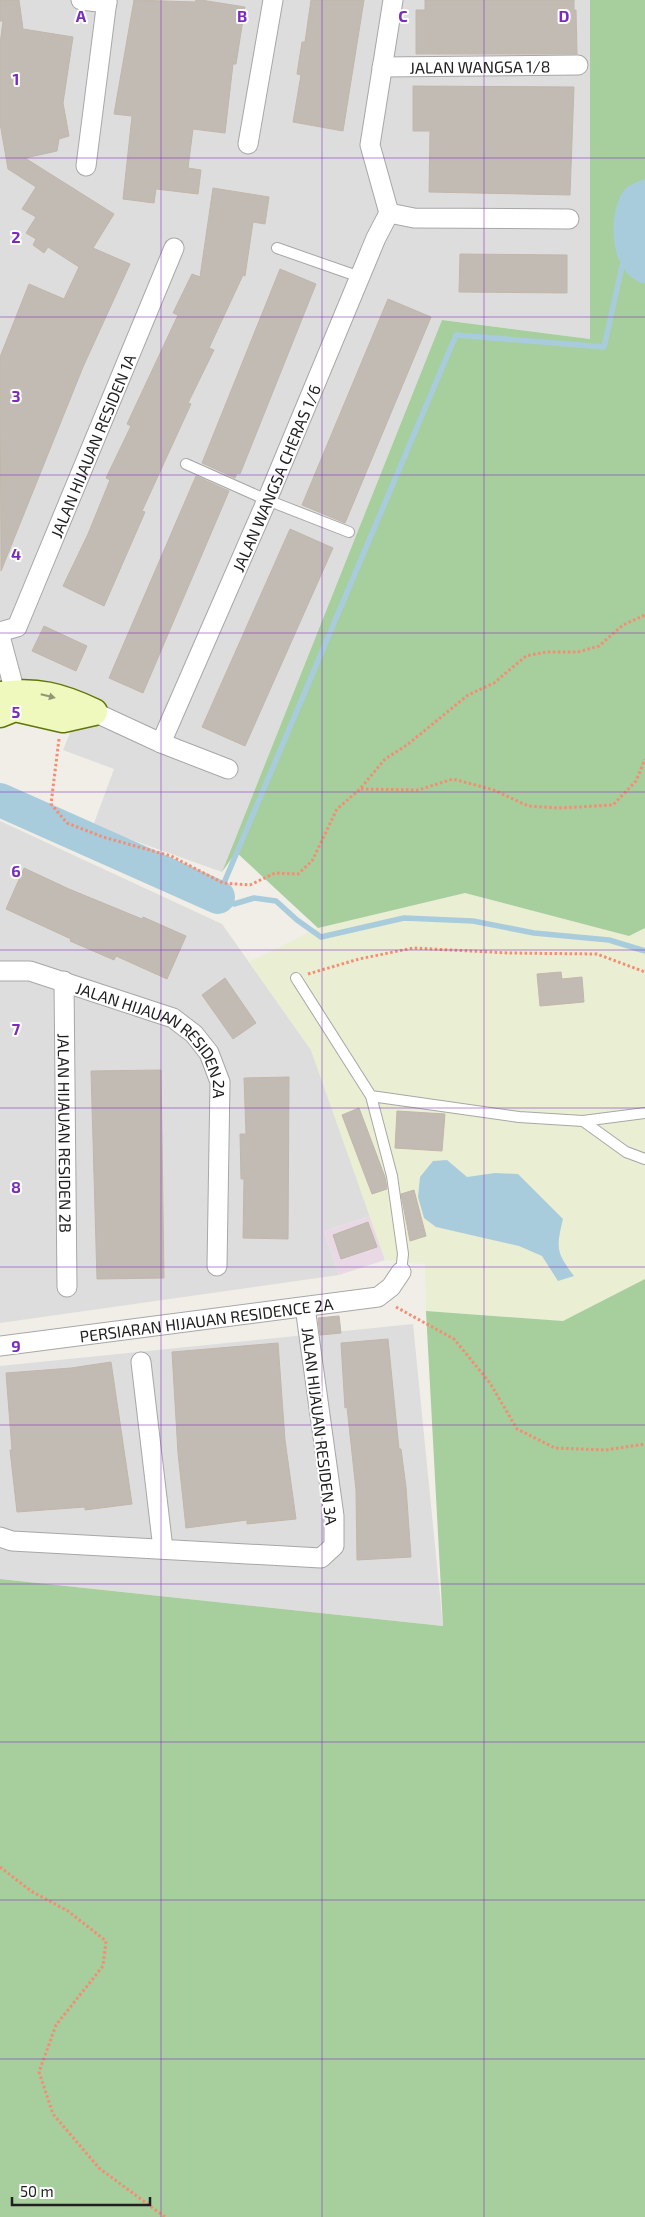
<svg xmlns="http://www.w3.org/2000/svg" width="645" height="2217" viewBox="0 0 645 2217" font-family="'Exo 2',sans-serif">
<rect width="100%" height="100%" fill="#f0eee7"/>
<!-- residential -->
<path fill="#dedddd" d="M0,0H590V339L442,320L222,872L93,826L114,769L63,750L83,701L0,683Z
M0,821L222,924L311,1050L371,1216L324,1231L339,1275L0,1323Z
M413,1324L443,1626L0,1579V1366Z"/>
<!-- industrial -->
<path fill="#e9d9e5" d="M371,1216L385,1260L339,1275L324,1231Z"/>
<!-- farmland -->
<path fill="#eaeed3" d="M465,893L628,936L645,928V1279L563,1321L426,1311L425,1264L385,1260L311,1050L249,962L318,928Z"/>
<!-- forest -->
<path fill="#a7ce9d" d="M590,0H645V928L629,936L465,893L318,928L236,852L222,872L442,320L590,339Z
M645,1279V2217H0V1579L443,1626L426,1311L563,1321Z"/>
<!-- water -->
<path fill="#a9ccdc" d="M645,179V284C610,275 607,220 622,193C627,185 637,182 645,179Z
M447,1160L467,1177L495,1173L518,1174L563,1219C556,1248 556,1252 574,1276L558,1281L542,1256L519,1246L436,1227L424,1218L418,1197L420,1177L433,1161Z"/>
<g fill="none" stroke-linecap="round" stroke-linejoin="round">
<!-- stream -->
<path stroke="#a9ccdc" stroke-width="5.5" d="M627,264L622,266L604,347L456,335L218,897L234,904L254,898L276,901L297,920L321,937L404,918L473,921L534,933L609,940L645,951"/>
<!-- river -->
<path stroke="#a9ccdc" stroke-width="34" d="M0,800L218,897"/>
</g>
<!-- building -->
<path fill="#c1bbb3" stroke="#c2b6aa" d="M0,0H19L23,29L73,37L63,103L69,136L59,139L57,151L25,158L114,214L93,248L130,264L83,367L1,571L0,357L29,284L64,299L79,267L48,247L44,253L33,245L36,239L26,233L36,217L22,209L36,187L8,169L0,123V44L3,21H0Z
M134,0L195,2L196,0H201L245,7L236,64H233L225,133L193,129L188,168L201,170L198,194L156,189L154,203L123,199L132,116L114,114Z
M311,0H364L343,131L293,122L301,75L297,74L302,42H305Z
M425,0H574V10H576L577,54H416V10H425Z
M413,86L574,87L570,195L429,192L430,131H413Z
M213,188L269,197L265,224L253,222L245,276L243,275L209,348L214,350L188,403L191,404L142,511L145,512L104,606L63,586L88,534L110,480L106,478L131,426L127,424L178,315L173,313L192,274L200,277Z
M460,254L567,255V293L459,292Z
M280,269L316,284L240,474L237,473L235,478L202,463Z
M388,299L431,317L345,523L302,505Z
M196,476L229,491L143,693L109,678Z
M290,529L333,548L245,746L202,727Z
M44,626L87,646L76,671L32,651Z
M24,868L69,889L142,919L143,917L186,936L167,979L116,956L114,960L70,941L71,939L6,909Z
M561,972L562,979L582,977L584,1002L540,1006L537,974Z
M225,978L256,1023L233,1039L202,995Z
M161,1070L164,1278L97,1279L91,1071Z
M289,1077L288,1239L243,1238L244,1179H241L240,1134H246L244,1078Z
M359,1108L385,1177L387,1189L372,1194L342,1115Z
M397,1111L445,1114L442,1151L395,1148Z
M414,1190L426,1236L410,1241L401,1194Z
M368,1222L377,1247L341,1259L333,1235Z
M339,1316L341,1333L320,1335L318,1318Z
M388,1339L399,1449H401L406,1487L411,1557L357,1560L356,1490L347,1407L345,1408L341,1343Z
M278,1343L285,1440L296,1519L247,1524V1520L186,1528L178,1453L172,1352Z
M111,1362L132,1504L85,1510V1507L17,1512L10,1450H12L6,1373L71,1368Z"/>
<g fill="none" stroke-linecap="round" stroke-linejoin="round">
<defs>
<path id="lane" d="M277,248L360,277
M186,464L267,500L349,532
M296,978L371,1096L392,1176L403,1254L401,1272
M371,1096L519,1117L583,1121L645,1113
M583,1121L626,1152L645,1159"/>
<g id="street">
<path d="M81,0L107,3"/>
<path id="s1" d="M382,67L578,65"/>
<path d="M248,144L273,0"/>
<path d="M86,166L107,0"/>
<path d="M389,213L370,145L393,0"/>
<path d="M389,213L414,218L569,219"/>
<path id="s2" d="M0,632L17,627L174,248"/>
<path d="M0,636L12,681L14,704"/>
<path d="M94,712L161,743L228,769"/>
<path id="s3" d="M161,743L267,500L376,238L389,213"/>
<path id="s4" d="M0,971H30L173,1018L194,1034L209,1053L220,1082L217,1266"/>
<path id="s5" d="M64,981L67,1287"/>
<path id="s6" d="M0,1346L378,1297L391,1287L401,1272"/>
<path d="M141,1362L163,1549"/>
<path d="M0,1537L12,1541L321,1558L334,1546V1516L305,1307"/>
</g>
<path id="secondary" d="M0,695C37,690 60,696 94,712
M0,714L15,708L63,719L94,712"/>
</defs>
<!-- lane casing -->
<use href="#lane" stroke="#a7a7a7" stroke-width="12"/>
<!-- street casing -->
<use href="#street" stroke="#a7a7a7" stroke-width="21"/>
<!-- secondary casing -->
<use href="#secondary" stroke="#607608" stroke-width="29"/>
<!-- path -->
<path stroke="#f68c72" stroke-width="3" stroke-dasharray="2.5 2.5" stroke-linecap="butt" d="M59,739L51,804L67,823L103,837L171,856L223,883L250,885L275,873L298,874L312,861L337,809L360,789L385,759L407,745L468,695L494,683L526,656L546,652H578L599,646L623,625L645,615
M361,789L418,790L453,779L494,790L528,806L559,808L613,805L636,781L645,759
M308,974L359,959L413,948L509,953L597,954L645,972
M396,1307L454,1339L490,1383L517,1429L555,1448L606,1450L645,1444
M0,1867L31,1891L68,1911L106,1941L103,1966L56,2025L39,2072L53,2114L99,2168L165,2217"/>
<!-- lane -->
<use href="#lane" stroke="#fff" stroke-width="10"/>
<!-- street -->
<use href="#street" stroke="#fff" stroke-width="19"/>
<!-- secondary -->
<use href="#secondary" stroke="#eff8bd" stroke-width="26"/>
</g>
<!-- one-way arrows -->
<defs><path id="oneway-solid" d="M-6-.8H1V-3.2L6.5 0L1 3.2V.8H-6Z" transform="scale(1.25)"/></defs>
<use fill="#929776" href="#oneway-solid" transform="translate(48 696) rotate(14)"/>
<!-- grid -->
<path fill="none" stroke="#7b2cbf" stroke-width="1" stroke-opacity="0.55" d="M161,0V2217M322,0V2217M484,0V2217M0,158H645M0,317H645M0,475H645M0,633H645M0,792H645M0,950H645M0,1108H645M0,1267H645M0,1425H645M0,1584H645M0,1742H645M0,1900H645M0,2059H645"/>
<g text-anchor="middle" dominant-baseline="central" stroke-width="4" stroke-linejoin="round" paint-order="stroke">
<!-- street labels -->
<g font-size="16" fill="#202020" stroke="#fff">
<text stroke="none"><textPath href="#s1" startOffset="98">JALAN WANGSA 1/8</textPath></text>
<text stroke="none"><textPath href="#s2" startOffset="214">JALAN HIJAUAN RESIDEN 1A</textPath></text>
<text stroke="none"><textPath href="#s3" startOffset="289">JALAN WANGSA CHERAS 1/6</textPath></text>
<text stroke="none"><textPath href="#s4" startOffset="179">JALAN HIJAUAN RESIDEN 2A</textPath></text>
<text stroke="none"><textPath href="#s5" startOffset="152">JALAN HIJAUAN RESIDEN 2B</textPath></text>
<text stroke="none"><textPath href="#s6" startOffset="208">PERSIARAN HIJAUAN RESIDENCE 2A</textPath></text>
<text transform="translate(320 1426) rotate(83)">JALAN HIJAUAN RESIDEN 3A</text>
</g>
</g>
<g font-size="16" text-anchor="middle" font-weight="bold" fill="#7b2cbf" stroke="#fff" stroke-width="4" stroke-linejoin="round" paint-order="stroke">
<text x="81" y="22">A</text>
<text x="242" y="22">B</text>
<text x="403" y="22">C</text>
<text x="564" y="22">D</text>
<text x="16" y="85">1</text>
<text x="16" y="243">2</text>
<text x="16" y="402">3</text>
<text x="16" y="560">4</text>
<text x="16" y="718">5</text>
<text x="16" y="877">6</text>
<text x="16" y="1035">7</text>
<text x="16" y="1193">8</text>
<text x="16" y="1352">9</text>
</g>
<!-- scale -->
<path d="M12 2197v8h138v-8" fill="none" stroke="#202020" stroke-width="2.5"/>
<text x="20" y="2197" font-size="15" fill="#202020" stroke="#ffffff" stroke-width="4" paint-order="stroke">50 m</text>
</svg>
